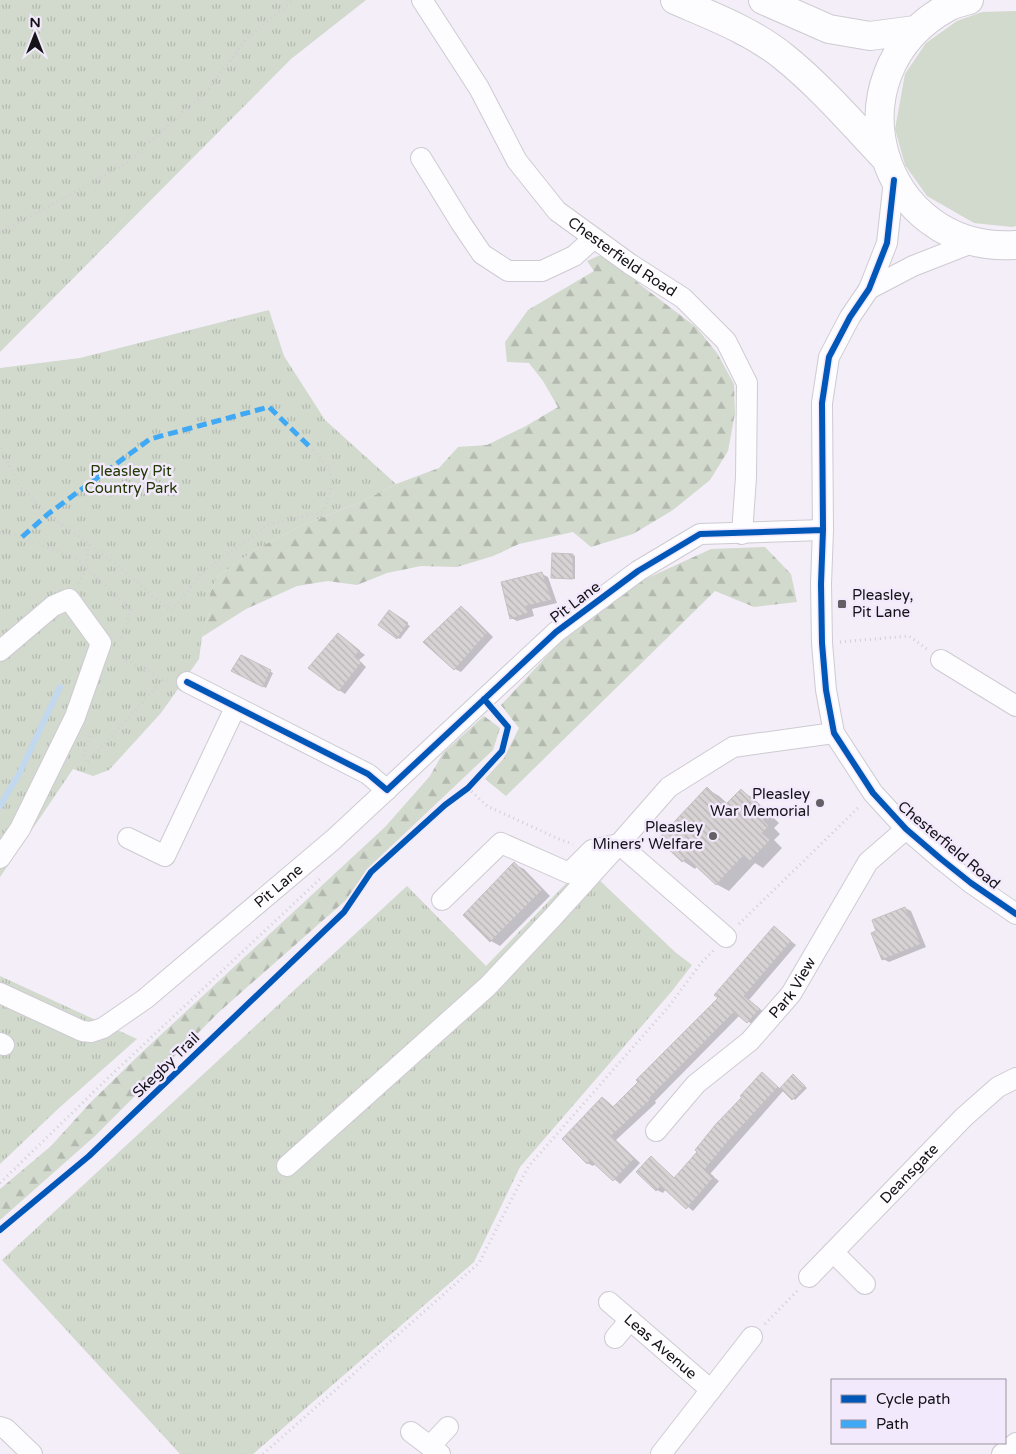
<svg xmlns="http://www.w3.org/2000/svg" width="1016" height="1454" viewBox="0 0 1016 1454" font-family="'Varela Round',sans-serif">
<defs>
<pattern id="forest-firs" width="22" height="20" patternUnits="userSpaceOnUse" patternTransform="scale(1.25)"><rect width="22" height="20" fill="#d2d9cd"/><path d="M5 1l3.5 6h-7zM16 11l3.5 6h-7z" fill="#b3b9af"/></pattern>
<pattern id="park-tufts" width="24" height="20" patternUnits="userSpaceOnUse" patternTransform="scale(1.25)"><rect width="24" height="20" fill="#d2d9cd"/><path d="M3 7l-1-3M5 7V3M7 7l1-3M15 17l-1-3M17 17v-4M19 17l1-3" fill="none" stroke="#b3b9af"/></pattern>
<pattern id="building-back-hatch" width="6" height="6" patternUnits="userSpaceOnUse" patternTransform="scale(1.25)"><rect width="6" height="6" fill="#d7d2d4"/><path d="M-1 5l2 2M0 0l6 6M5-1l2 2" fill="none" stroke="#b8b3b5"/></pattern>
</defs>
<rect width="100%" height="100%" fill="#f3eef8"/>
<!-- grass -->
<path fill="#d2d9cd" d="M1016,11V226L1012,227L974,223L927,196L905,165L895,129L905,74L926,43L957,21L982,12Z"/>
<!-- forest -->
<path fill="url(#forest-firs)" d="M598,256H606L642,286L696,327L717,353L734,384L735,413L728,451L710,480L673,510L633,534L591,547L573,532L519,544L493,556L457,567L421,566L387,573L357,585L328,581L297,586L246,609L202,637L210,611V593L218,576L256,549L301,526L363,501L396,484L439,468L458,447L487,445L526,426L558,407L543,381L529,363L507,362L505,342L528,310L594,271L587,261Z
M765,547L791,574L797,602L754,607L715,591L506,796L485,779L504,758L519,728L501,705L559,643L639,582L711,549Z
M484,716L500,728L493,750L367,869L346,900L219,1012L95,1136L0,1220V1189L51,1146L91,1102L138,1056L385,827L430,776L443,753Z"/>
<!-- park -->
<path fill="url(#park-tufts)" d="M0,0H366L291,59L0,352Z
M269,310L284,356L325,420L396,484L363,501L301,526L256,549L218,576L210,593V611L202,637L199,659L161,713L109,770L93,776L73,769L0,877V368L80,358Z
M582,867L595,876L675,952L692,965L672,991L520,1167L474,1262L253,1454H180L2,1260L407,886L486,966Z
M0,976L137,1039L59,1108L0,1164Z"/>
<!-- shadow -->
<path fill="#0003" d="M573,555L575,556V579L553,577Z
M542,574L548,577L557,603L532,609L534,616L517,621L511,618Z
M461,607L467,611L493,637L461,672L455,669Z
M390,612L410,626L400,639L380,625Z
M338,635L365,655L359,660L366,667L345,694L339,690Z
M241,657L273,673L266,688L233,671Z
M707,789L719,796L728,804L741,791L753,798L779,823L774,828L780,834L774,840L782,848L763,868L755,863L729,891L716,884L697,866L695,869L683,861L659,839Z
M514,864L524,869L550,896L500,946L491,941L464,915Z
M905,908L911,911L926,947L889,962L883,959Z
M774,928L796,945L749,1000L765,1013L754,1026L740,1015L655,1101L656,1103L616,1140L640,1163L620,1184L596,1163L593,1166L587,1163L603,1098L614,1107L720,998Z
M762,1074L781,1089L793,1076L807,1088L795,1100L784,1090L710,1174L719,1181L693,1211L666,1189L663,1193L657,1190L651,1158L675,1178Z"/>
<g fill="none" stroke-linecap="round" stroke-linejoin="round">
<!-- stream -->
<path stroke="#c2d8ee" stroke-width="6" d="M0,806L20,772L60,687"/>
</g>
<!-- building -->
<path fill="url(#building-back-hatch)" stroke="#c5c0c2" d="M552,553L573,554V579L551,578Z
M542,572L552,600L526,606L528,613L510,619L501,582Z
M461,606L487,633L454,670L423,642Z
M389,610L408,623L397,639L378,625Z
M338,633L360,651L354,656L361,663L339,691L308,668Z
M241,655L271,670L263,687L231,671Z
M707,787L725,805L741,789L768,815L763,820L769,826L762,833L770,840L750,861L744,855L716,885L687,858L682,862L658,839Z
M514,862L542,890L490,942L463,915Z
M905,907L921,944L882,960L871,933L876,931L872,920Z
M774,926L791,941L744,996L760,1009L747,1023L734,1012L650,1097L651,1099L611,1136L634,1159L613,1181L590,1160L587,1164L562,1139L602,1097L613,1107L638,1082L636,1080L718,998L714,995Z
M762,1072L778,1087L730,1139L705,1169L714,1177L686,1209L661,1186L656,1191L636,1172L651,1156L674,1178L697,1152L695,1150L716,1124L742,1097L740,1096Z
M793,1074L805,1086L792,1100L780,1088Z"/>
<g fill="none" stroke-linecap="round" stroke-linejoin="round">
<defs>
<g id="minor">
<path id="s1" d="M422,0L479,88L517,161L557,211L630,264L683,298L726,341L747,383L746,477L742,534"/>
<path d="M421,158L461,223L482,254L508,271H542L574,256L594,238"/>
<path d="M894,180L887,243L869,289L850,317L829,357L822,403L823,530L821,584L822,643L826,690L834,733L873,793L906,829L941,859L971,883L1016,914"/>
<path d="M869,289L913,266L977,241"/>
<path d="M0,651L53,606L69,599L101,643L75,717L20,829L0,858"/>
<path d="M941,660L1016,706"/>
<path d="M187,682L368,774L387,790"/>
<path d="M128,838L165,856L235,708"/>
<path d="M442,900L501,843L569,873L592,850L619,844"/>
<path d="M726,937L619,844L669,787L733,747L834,733"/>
<path id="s2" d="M0,993L82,1031L91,1032L103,1028L145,999L334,839L556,632L638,571L700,534L823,530"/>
<path d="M0,1043L4,1045"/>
<path id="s3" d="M656,1131L696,1084L750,1041L791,994L868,862L906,829"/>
<path d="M287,1166L488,986L552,918L619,844"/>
<path d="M833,1252L865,1284"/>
<path id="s4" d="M809,1277L964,1117L998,1087L1016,1078"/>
<path id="s5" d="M609,1302L711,1390"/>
<path d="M615,1338L630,1320"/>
<path d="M0,1427L6,1429L32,1454"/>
<path d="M411,1432L440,1454"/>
<path d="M430,1446L448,1427"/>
<path d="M661,1454L752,1337"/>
<path d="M1002,1454L1016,1443"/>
</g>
<path id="highway" d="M675,0C712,16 752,31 784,57C820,86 852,123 884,157
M763,0L829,29L870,36L915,30
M969,0C962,2 954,4 948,7C826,74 879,254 1016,245"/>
</defs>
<!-- minor casing -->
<use href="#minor" stroke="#cecbd2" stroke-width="22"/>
<!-- highway casing -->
<use href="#highway" stroke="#cecbd2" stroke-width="30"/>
<!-- path -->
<path stroke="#d1cfd3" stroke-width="3" stroke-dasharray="1 4" stroke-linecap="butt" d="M0,233L125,164L207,91L246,39L293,0
M0,448L19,485L48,514L114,563L171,611L202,573L268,525L324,511C336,476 335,474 310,447
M0,532L22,537L78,560L131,610L121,640
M78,583L87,568L88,544
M840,642L909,636L927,649
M117,656L164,679
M90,736L84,755L87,763L164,679L169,682
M468,788L487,806L561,840L573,844
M739,924L860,806
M0,1183L107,1079L320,879
M765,1324L797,1291
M263,1454L479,1263L528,1167L670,1005L701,963L714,950"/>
<!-- minor -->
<use href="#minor" stroke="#fdfcfe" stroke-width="20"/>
<!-- highway -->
<use href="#highway" stroke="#fdfcfe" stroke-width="28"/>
<!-- quiet -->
<path stroke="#3fa9f5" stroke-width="5" stroke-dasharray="10 5" stroke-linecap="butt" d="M22,537L48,514L150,439L269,407L310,447"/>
<defs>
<path id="cycleway" d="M894,180L887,243L869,289L850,317L829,357L822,403L823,530L821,584L822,643L826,690L834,733L873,793L906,829L941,859L971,883L1016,914
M187,682L368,774L387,790L556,632L638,571L700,534L823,530
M0,1230L89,1156L344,912L371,872L445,805L468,788L502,751L508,727L484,699"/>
</defs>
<!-- cycleway casing -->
<use href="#cycleway" stroke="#f2eafc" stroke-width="9"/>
<!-- cycleway -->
<use href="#cycleway" stroke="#0057b8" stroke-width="6"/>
</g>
<!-- markers -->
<g fill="#635f66" stroke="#f2eafc" stroke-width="2">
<rect x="837" y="599" width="10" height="10" rx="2.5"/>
<circle cx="820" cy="803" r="5"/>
<circle cx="713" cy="836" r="5"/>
</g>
<g text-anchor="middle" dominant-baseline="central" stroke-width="5" stroke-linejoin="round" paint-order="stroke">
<!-- street labels -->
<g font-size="15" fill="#151218" stroke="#f2eafc">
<text stroke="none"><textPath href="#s1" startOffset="331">Chesterfield Road</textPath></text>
<text transform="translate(575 602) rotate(-37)">Pit Lane</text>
<text transform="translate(949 845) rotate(40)">Chesterfield Road</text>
<text stroke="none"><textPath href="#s2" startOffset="338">Pit Lane</textPath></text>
<text stroke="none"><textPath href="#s3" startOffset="199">Park View</textPath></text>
<text transform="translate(166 1065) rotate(-44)">Skegby Trail</text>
<text stroke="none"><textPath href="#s4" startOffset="144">Deansgate</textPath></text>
<text stroke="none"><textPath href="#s5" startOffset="68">Leas Avenue</textPath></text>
</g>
<!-- park labels -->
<g font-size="15" fill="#223802" stroke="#f2eafc">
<text x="131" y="471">Pleasley Pit<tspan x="131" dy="17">Country Park</tspan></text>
</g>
<!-- poi labels -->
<g font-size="15" fill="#151218" stroke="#f2eafc" text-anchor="end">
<text x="852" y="595" text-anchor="start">Pleasley,<tspan x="852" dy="17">Pit Lane</tspan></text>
<text x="810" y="794">Pleasley<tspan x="810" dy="17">War Memorial</tspan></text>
<text x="703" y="827">Pleasley<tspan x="703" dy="17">Miners' Welfare</tspan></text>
</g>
</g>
<!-- legend -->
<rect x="831" y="1379" width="175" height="65" fill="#f2eafc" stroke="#9a94a1"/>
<rect x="841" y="1395" width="25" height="8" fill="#0057b8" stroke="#9a94a1"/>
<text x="876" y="1404" font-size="15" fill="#151218">Cycle path</text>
<rect x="841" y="1420" width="25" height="8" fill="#3fa9f5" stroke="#9a94a1"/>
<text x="876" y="1429" font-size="15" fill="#151218">Path</text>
<!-- north arrow -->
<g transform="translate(35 35)" stroke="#f2eafc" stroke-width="4" paint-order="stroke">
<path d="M0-4L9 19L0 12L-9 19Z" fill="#151218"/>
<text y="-8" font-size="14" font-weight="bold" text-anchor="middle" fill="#151218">N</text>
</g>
</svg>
